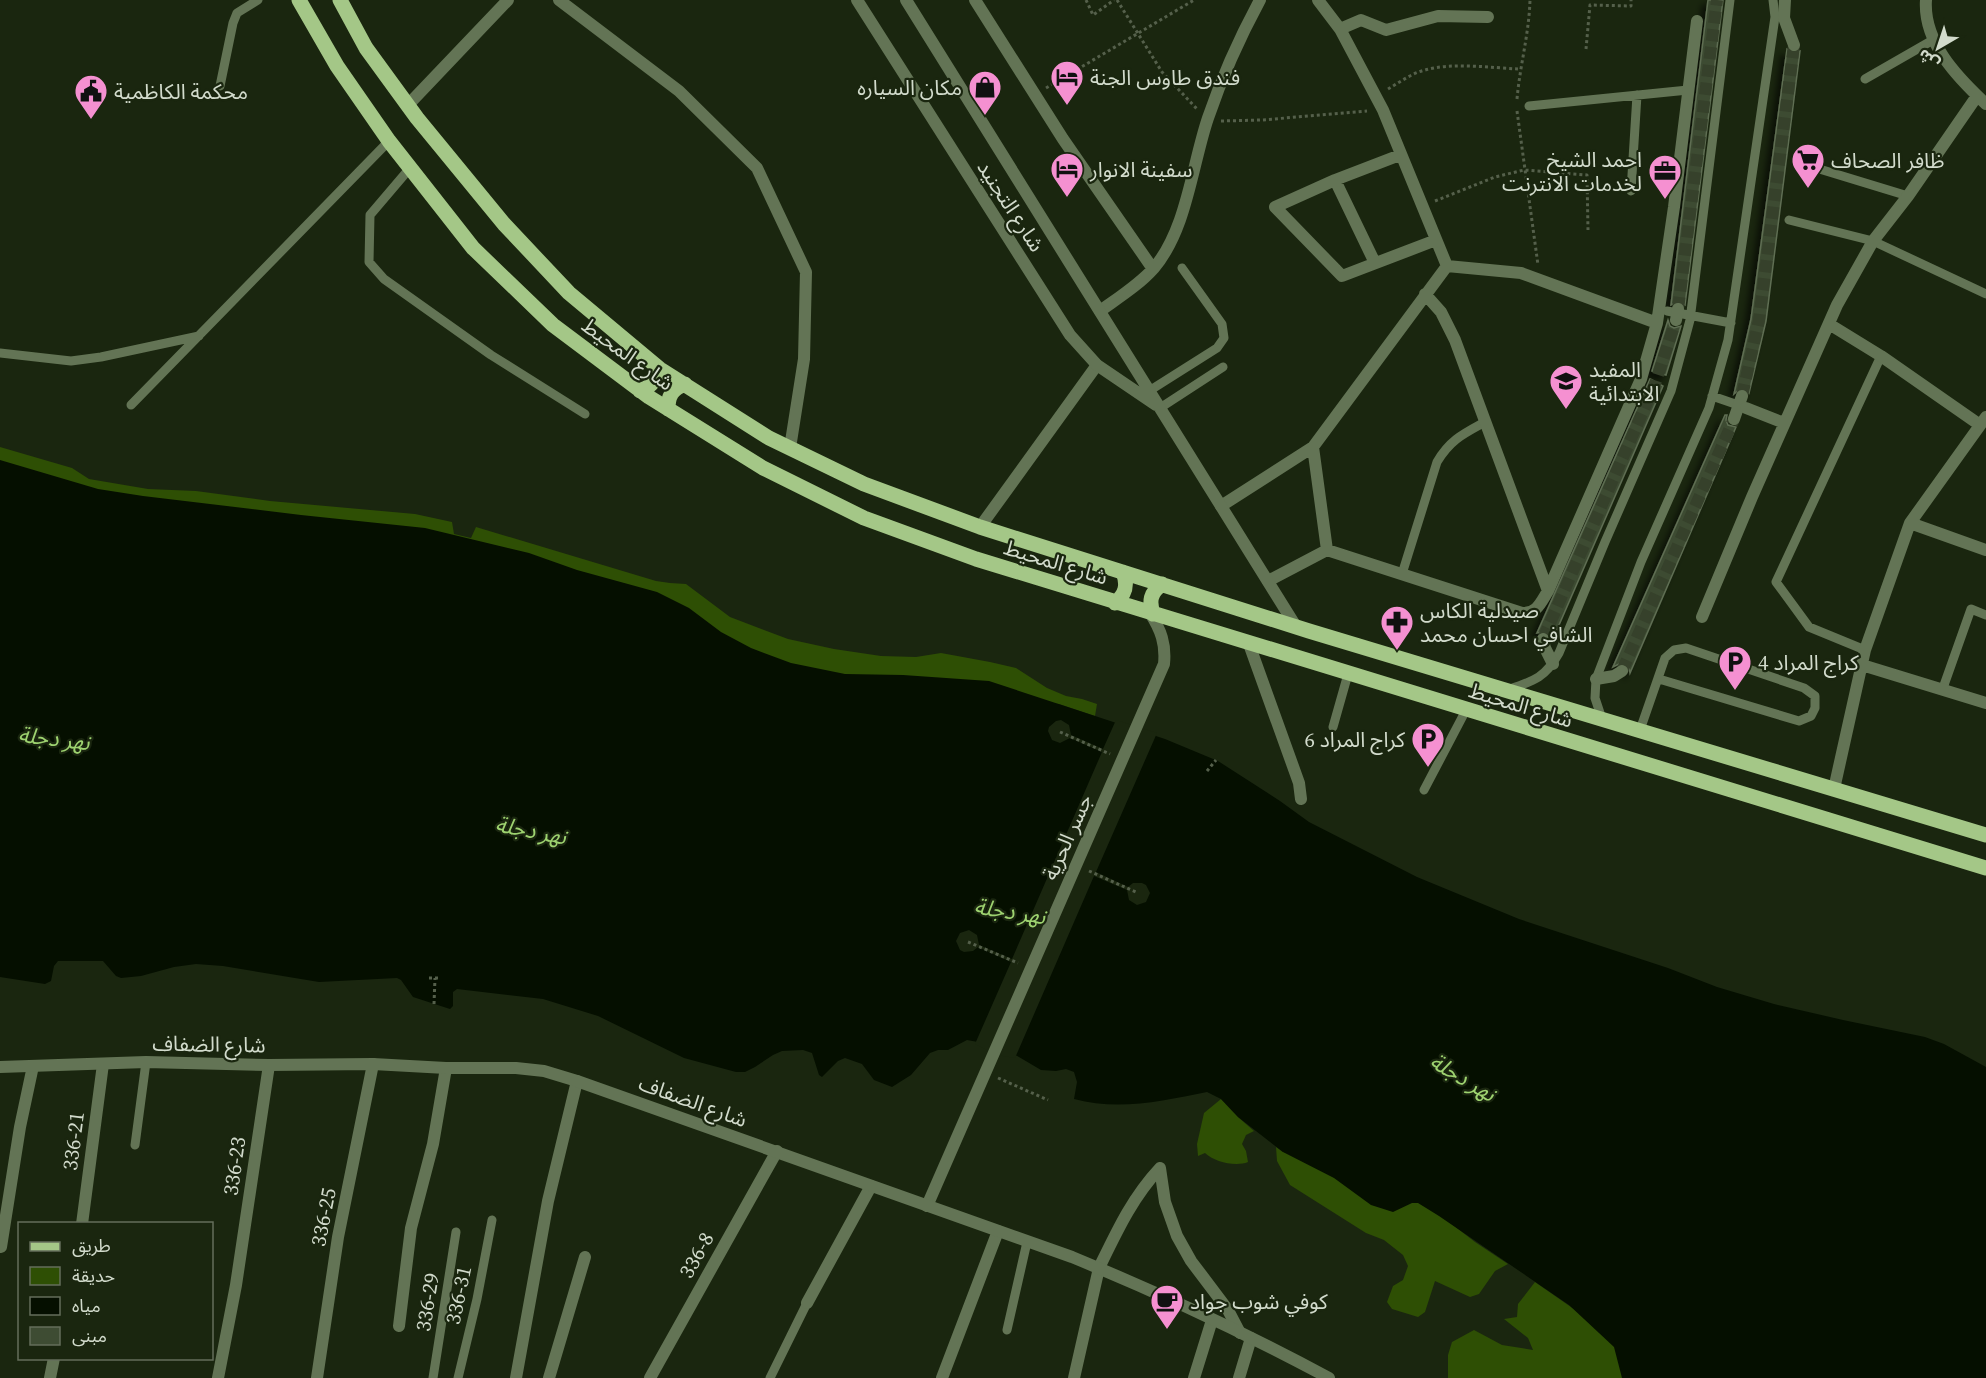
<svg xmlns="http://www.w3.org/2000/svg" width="1986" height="1378" viewBox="0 0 1986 1378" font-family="'Source Serif 4','Noto Sans Arabic',serif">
<defs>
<filter id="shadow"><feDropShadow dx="-5.5" dy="5.5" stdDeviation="3" flood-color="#0009"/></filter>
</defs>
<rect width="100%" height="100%" fill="#1a260f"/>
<!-- green -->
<path fill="#2e4f04" d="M0,447L72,468L89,479L148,489L196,491L270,501L415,514L452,522L454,534L471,538L476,527L656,581L670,583L686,584L730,617L788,639L834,649L881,656L916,657L941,653L990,662L1016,668L1047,688L1066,696L1082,699L1097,704L1095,716L1059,704L917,693L0,484Z
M1221,1099L1238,1117L1254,1131L1246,1135L1242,1144L1246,1151L1248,1162C1236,1167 1214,1162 1205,1153L1198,1156L1197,1144L1204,1113Z
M1276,1147L1283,1152L1364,1156L1475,1242L1508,1264L1495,1271L1479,1294L1470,1297L1435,1281L1425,1312L1418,1317L1392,1309L1387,1302L1393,1286L1403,1280L1408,1266L1403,1255L1384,1240L1366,1233L1290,1185L1277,1161Z
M1535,1282L1673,1378H1448V1355L1452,1342L1474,1330L1502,1345L1533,1350L1528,1338L1504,1319L1517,1317L1518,1304Z"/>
<!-- water -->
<path fill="#050f00" d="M0,460L98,489L143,496L301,515L425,528L529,553L577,570L657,592L689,608L721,632L751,648L791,663L845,674L903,675L989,681L1165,739L1218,761L1280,801L1309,822L1417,877L1519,919L1668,968L1717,987L1774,1004L1843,1020L1925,1037L1944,1044L1986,1067V1378H1622L1614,1347L1569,1305L1439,1216L1418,1203H1412L1393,1212L1371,1205L1334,1178L1283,1152L1238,1117L1221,1099L1207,1092C1163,1101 1118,1111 1074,1099L1077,1082L1074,1072L1066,1069L1056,1071L1041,1070L1012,1053L978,1042L967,1040L948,1050H938L930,1053L911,1075L892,1087L874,1080L862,1064L845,1058L838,1061L822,1077L819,1075L812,1053L803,1050L782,1051L773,1055L755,1067L745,1072H736L684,1058L598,1016L543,999L457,989L453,992V1006L450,1009L413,997L401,980L397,978L319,982L223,966L196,964L174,967L141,976L121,978L116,976L103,961H58L54,966L51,981L45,984L0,977Z"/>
<!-- pier -->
<path fill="#1a260f" d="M1061,720L1069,725L1071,735L1103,749L1116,720L1157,733L1096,872L1128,887L1133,883H1142L1146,885L1150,893L1146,902L1137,905L1129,900L1127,890L1094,876L1015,1058L997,1055L975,1044L1011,962L978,947L973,951L964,952L960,950L956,941L960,933L969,930L977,935L979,945L1012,959L1102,752L1070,738L1060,743L1052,740L1048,731L1049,727L1056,721Z"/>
<!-- building -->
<path fill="#3e4c33" stroke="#5f6e53" stroke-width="1.5" filter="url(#shadow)" d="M1708,0H1723L1685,305L1679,301L1671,305Z
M1787,49L1793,53L1800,51L1766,321L1749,393L1745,388H1741L1734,394L1751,319Z
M1668,320L1670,326L1674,328L1681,326L1666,375L1652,371Z
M1650,379L1663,386L1552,641L1549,634L1546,631L1537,633Z
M1725,415H1727L1726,420L1728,425L1736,427L1630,673L1629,667L1625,664L1621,663L1613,667Z"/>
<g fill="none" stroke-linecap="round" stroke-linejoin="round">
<!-- pedestrian-tunnel -->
<path stroke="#36412b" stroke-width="12" stroke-dasharray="12 6" stroke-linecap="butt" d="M1678,309L1717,0
M1742,396L1759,320L1794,45
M1543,639L1655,384L1676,320
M1622,671L1734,419"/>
<!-- path -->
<path stroke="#55604b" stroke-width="3" stroke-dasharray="3 3" stroke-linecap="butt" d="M1086,0L1093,15L1114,0
M1117,0L1162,72L1197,109
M1586,49L1590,5L1631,6V0
M1046,88L1194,0
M1388,89C1400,82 1412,73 1425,70C1453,62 1491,68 1520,69
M1517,99C1520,65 1529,34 1530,0
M1517,111L1538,265
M1221,121L1262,120L1367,111
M1435,201L1495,177L1524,170L1587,175L1588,230
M1060,732L1110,754
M1207,771L1216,760
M1089,871L1138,893
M968,942L1018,963
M429,978H441
M434,1004L435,978
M998,1078L1048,1100"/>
<!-- service -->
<path stroke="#637455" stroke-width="9" d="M1865,79L1933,40
M220,86L233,23L237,13L258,0
M1529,106L1688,90
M1803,164L1908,196
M410,168L370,215L369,262L384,279L491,355L585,414
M1631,191L1637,95
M1789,220L1873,241L1986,294
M1667,311L1731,323
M0,353L71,361L101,357L199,336
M1149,391L1217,348L1224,338L1222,324L1182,268
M1712,396L1744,407
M131,405L389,141
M1160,408L1223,367
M1402,574L1437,462C1450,440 1463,434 1485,422
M1865,650L1809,627L1776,582L1881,356
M1943,688L1971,609L1986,615
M1507,690C1534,681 1545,678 1559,653L1605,542L1671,391L1690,320L1730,0
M1602,719L1595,698L1596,679L1641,562L1709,408L1728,340L1775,17L1773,0
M1333,727L1348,674
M1640,730L1665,658L1674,650L1686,648L1804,688L1815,696V708L1811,716L1799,721L1659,679
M1424,790L1466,710
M135,1145L146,1062
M1007,1330L1027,1242
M433,1378L456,1232
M458,1378L477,1299L492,1220
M770,1378L807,1303"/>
<!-- pedestrian -->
<path stroke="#637455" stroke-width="12" d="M1785,0L1784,18L1794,45
M1676,320L1678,309
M1734,419L1742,396
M1543,639L1545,648L1553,664
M1249,644L1299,783L1301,799
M1596,679L1614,676L1622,671
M1160,1168L1165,1202L1177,1236L1191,1261L1228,1310L1240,1333
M927,1206L1164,664C1166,644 1161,630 1150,613
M1099,1268C1117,1231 1132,1198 1160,1168"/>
<!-- minor -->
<path stroke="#637455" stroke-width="12" d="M559,0L679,91L757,168L806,272L804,359L790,448
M975,0L1063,139L1153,269
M1318,0L1340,29L1383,110L1447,266
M1926,0C1923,42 1957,77 1986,104
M1340,29L1361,20L1386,30L1438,16L1488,17
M408,105L508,0
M1400,155L1335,180L1275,207L1342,276L1436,240
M1335,180L1375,263
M1447,266L1521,273L1657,323
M1425,294L1441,312L1455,340L1548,591
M1100,311C1118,298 1139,285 1154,268C1187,229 1192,165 1208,118C1222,77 1240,37 1260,0
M1829,324L1881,356L1980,425
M1746,408L1784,423
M1221,506L1313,447L1447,266
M1910,523L1986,550
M980,527L1097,365
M1327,550L1522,613C1537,614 1541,602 1548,591L1641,379L1657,323L1674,207L1697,21
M1268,581L1327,550L1313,447
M1702,617L1752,497L1837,305L1873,241L1908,196L1977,96
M1862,665L1986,703
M1834,789L1865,650L1910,523L1986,417
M82,1224L103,1064
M1,1247L20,1127L33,1066
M807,1303L871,1186
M399,1326L411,1228L433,1144L446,1068
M50,1378L54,1358
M218,1378L236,1285L269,1065
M317,1378L338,1237L373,1064
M516,1378L548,1201L577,1081
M549,1378L585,1257
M650,1378L777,1151
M942,1378L998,1231
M1074,1378L1099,1268
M1194,1378L1212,1320
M1239,1378L1251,1338"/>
<!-- tertiary -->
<path stroke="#637455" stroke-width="12" d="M857,0L1070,335L1097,365L1156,405
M906,0L1295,625
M0,1067L146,1062L269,1065L373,1064L446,1068H516L544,1071L577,1081L1072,1257C1159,1293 1246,1333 1329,1378"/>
<!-- primary -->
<path stroke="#a4c787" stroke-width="15" d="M299,0L337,66L389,141L473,248L553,325L649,397L763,468L864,518L976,559L1986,868
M340,0L366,48L417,118L504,224L569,293L660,369L769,438L864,484L980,527L1309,631L1986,835
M640,391C653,386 657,379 656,366
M668,409C668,396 672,389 685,384
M1115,603C1126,594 1128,585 1123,572
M1153,614C1149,601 1150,593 1162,584"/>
</g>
<!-- icons -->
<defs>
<symbol id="hotel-pin" viewBox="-11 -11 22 30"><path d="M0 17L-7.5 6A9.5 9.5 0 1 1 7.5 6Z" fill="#f590d1" stroke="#1a260f"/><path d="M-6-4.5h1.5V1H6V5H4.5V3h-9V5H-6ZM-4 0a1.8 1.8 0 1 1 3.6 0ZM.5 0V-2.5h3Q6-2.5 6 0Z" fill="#111"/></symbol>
<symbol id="shop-pin" viewBox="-11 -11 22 30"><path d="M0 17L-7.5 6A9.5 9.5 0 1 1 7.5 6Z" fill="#f590d1" stroke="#1a260f"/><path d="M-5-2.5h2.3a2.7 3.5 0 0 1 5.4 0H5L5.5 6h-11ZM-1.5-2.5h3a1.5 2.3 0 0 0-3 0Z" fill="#111"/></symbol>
<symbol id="civic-pin" viewBox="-11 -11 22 30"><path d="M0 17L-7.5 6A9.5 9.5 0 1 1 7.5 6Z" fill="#f590d1" stroke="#1a260f"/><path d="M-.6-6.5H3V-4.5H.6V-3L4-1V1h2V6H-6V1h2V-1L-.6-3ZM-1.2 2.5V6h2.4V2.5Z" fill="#111"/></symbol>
<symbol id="supermarket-pin" viewBox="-11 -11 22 30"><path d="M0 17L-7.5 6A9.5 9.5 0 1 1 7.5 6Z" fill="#f590d1" stroke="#1a260f"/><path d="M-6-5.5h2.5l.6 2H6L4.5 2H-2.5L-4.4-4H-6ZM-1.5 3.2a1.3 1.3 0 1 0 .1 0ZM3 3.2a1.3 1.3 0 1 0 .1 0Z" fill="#111"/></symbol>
<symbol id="office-pin" viewBox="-11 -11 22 30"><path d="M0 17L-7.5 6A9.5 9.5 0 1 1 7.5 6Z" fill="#f590d1" stroke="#1a260f"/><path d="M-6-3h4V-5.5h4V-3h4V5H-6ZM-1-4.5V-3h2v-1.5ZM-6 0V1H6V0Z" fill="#111"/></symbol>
<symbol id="school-pin" viewBox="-11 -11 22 30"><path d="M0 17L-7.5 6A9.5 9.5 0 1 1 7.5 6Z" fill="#f590d1" stroke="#1a260f"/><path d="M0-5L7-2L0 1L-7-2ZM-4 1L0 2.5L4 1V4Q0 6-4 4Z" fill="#111"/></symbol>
<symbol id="pharmacy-pin" viewBox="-11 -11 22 30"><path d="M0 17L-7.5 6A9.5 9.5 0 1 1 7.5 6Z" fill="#f590d1" stroke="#1a260f"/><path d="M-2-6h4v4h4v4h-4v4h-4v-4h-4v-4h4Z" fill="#111"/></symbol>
<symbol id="parking-pin" viewBox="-11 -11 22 30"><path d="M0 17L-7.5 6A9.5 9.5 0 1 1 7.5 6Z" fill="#f590d1" stroke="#1a260f"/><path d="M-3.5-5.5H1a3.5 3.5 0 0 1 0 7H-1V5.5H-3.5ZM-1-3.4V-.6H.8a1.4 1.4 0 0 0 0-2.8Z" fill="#111"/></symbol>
<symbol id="cafe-pin" viewBox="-11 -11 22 30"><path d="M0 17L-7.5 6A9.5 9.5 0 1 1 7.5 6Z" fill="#f590d1" stroke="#1a260f"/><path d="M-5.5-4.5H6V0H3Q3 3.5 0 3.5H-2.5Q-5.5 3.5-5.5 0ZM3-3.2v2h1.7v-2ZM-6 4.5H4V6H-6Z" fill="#111"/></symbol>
</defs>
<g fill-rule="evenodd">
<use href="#hotel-pin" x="1048" y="58" width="38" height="52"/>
<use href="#shop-pin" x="966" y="68" width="38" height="52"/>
<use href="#civic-pin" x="72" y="72" width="38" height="52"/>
<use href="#supermarket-pin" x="1789" y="141" width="38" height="52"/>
<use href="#hotel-pin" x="1048" y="150" width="38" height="52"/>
<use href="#office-pin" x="1646" y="152" width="38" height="52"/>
<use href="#school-pin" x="1547" y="362" width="38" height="52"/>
<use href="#pharmacy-pin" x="1378" y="603" width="38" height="52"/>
<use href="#parking-pin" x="1716" y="643" width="38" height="52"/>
<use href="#parking-pin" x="1409" y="720" width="38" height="52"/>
<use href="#cafe-pin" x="1148" y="1282" width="38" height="52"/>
</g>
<g text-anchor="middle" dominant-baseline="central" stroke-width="4.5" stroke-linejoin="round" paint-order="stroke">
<!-- poi labels -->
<g font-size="21" fill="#d2dbcc" stroke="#1a260f" text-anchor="start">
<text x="1090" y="77">فندق طاوس الجنة</text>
<text x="962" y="87" text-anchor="end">مكان السياره</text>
<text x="114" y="91">محكمة الكاظمية</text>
<text x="1642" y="159" text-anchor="end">احمد الشيخ<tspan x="1642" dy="24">لخدمات الانترنت</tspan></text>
<text x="1831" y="160">ظافر الصحاف</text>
<text x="1090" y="169">سفينة الانوار</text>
<text x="1589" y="369">المفيد<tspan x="1589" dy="24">الابتدائية</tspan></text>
<text x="1420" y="610">صيدلية الكاس<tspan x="1420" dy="24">الشافي احسان محمد</tspan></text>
<text x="1758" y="662">كراج المراد 4</text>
<text x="1405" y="739" text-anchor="end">كراج المراد 6</text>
<text x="1190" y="1301">كوفي شوب جواد</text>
</g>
<!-- street labels -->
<g font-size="21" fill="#d2dbcc" stroke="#1a260f">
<text transform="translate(1011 206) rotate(57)">شارع التجنيد</text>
<text transform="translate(628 354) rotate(36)">شارع المحيط</text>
<text transform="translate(1056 562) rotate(17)">شارع المحيط</text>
<text transform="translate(1521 705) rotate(17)">شارع المحيط</text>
<text transform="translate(1067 837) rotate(-66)">جسر الحرية</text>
<text transform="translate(209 1044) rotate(1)">شارع الضفاف</text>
<text transform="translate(693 1101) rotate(20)">شارع الضفاف</text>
<text transform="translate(73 1141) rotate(-83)">336-21</text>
<text transform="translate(234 1166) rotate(-82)">336-23</text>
<text transform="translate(323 1217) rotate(-79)">336-25</text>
<text transform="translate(696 1255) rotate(-61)">336-8</text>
<text transform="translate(458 1295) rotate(-78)">336-31</text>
<text transform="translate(427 1302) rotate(-81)">336-29</text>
</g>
<!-- water labels -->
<g font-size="22" font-style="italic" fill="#9ed370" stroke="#1a260f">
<text transform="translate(54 738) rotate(7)">نهر دجلة</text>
<text transform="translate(531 830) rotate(11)">نهر دجلة</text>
<text transform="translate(1010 911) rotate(9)">نهر دجلة</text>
<text transform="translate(1463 1077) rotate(31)">نهر دجلة</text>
</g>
</g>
<!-- legend -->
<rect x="18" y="1222" width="195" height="138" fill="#1a260f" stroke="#646e5b" stroke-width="1.5"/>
<rect x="30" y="1242" width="30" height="9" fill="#a4c787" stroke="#646e5b" stroke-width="1.5"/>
<text x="72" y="1252" font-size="18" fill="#d2dbcc">طريق</text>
<rect x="30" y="1267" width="30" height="18" fill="#2e4f04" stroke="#646e5b" stroke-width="1.5"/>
<text x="72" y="1282" font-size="18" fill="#d2dbcc">حديقة</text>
<rect x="30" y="1297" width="30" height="18" fill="#050f00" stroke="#646e5b" stroke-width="1.5"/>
<text x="72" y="1312" font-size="18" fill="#d2dbcc">مياه</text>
<rect x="30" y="1327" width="30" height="18" fill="#3e4c33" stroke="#646e5b" stroke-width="1.5"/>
<text x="72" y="1342" font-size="18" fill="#d2dbcc">مبنى</text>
<!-- north arrow -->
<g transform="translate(1938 48) rotate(219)" stroke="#1a260f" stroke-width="4.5" paint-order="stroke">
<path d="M0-4.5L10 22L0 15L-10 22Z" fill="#d2dbcc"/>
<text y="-9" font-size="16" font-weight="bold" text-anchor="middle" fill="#d2dbcc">ش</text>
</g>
</svg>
